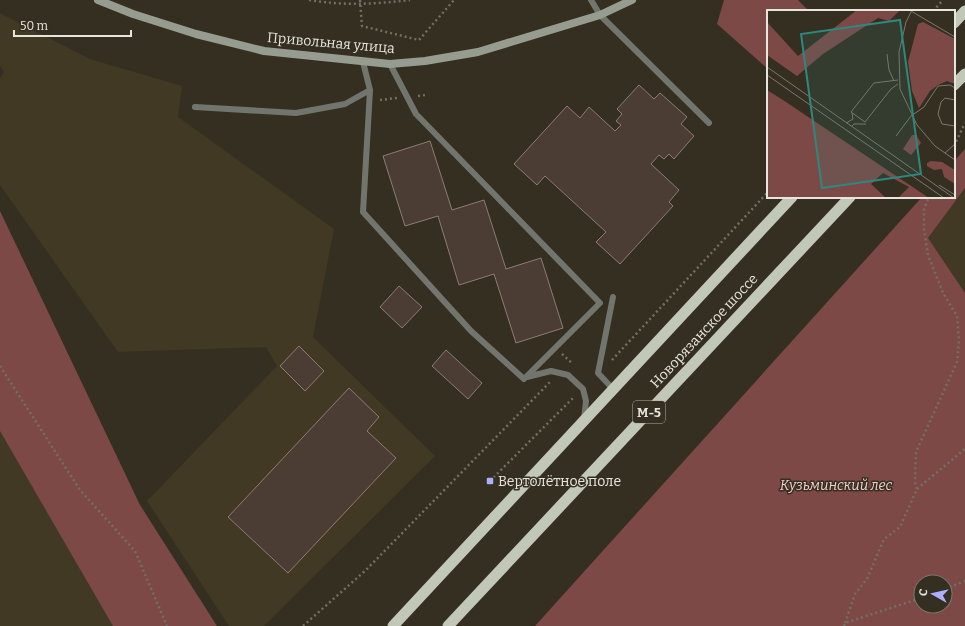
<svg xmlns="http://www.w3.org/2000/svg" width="965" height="626" viewBox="0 0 965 626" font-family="Bitter,serif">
<rect width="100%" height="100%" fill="#342f21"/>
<!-- built -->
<path fill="#413924" d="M0,13L90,59L182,86L178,117L334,229L313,337L435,456L264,626H229L147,501L277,366L266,347L118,352L0,185V78L4,72L0,66Z
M965,188V293L928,238Z
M0,395L127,626H0Z"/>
<!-- green -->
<path fill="#7c4947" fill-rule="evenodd" d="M724,0H798L809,11H768V69L717,24Z
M965,149V188L928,238L965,293V626H535L922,197H954V161ZM921,582H945V606H921Z
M0,211L140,505L217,626H113L0,431Z"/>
<!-- building -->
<path fill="#4b3d34" stroke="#8d7d73" d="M639,85L654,99L660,93L687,117L681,124L694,136L674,159L669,154L664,159L659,155L651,164L679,190L669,202L673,206L620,264L596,242L606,232L545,176L537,185L514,164L567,106L580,118L589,107L615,131L621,125L616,121L622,114L617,109Z
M430,141L452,210L484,200L506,269L541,258L563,328L516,343L494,274L459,285L438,216L405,226L383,156Z
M399,286L422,307L402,328L380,307Z
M299,346L324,371L305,391L280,366Z
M446,350L482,383L468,399L432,366Z
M349,388L379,417L367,431L396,458L288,573L228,517Z"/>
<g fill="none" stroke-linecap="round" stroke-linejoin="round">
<!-- path -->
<path stroke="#746f63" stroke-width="2.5" stroke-dasharray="2 3" stroke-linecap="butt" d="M309,0C344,6 375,4 410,0
M360,0L362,26L419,40L454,0
M933,11L943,0
M418,96L426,95
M380,100L397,98
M954,146L965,123
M562,354L573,364
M612,360L768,192
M0,366L80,490L135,551L167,626
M490,481L574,397
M917,489L915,482L916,452L957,362L959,341L957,316L943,293L928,255L924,230V209L929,197
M945,589L965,581
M845,623L855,594L867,579L884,539L900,527L917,489L965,449
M303,626L366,570L550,382
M844,626L845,623L921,598"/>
<!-- service -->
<path stroke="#72756e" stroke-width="6" d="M591,0L600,15L709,123
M363,62L370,90L363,212L471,331L524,379L600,303L416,114L390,64
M195,107L296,113L345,104L370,90
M613,297L598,373L613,389
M527,377L551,371L568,375L583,389L586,401L584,419"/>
<!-- secondary -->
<path stroke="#979c90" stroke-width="8" d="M98,0L133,14L196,34L264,51L390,64L425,61L478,52L600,15L632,0"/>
<!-- trunk -->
<path stroke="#c1c8b7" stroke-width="11" d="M954,23L965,11
M954,85L965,74
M393,626L792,197
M448,626L850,197"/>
</g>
<!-- markers -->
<rect fill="#acaffb" stroke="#342f21" stroke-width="1.5" x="486" y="477" width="8" height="8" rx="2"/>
<g text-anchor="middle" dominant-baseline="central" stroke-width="3" stroke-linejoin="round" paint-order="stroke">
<!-- shield labels -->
<rect fill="#342f21" stroke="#b2aea4" stroke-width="1" x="633" y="401" width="32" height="22" rx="3"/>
<g font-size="13" font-weight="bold" fill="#e8e5dc">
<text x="649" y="412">М-5</text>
</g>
<!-- street labels -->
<g font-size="14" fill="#e8e5dc" stroke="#342f21">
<text transform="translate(331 43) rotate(5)">Привольная улица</text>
<text transform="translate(704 331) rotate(-47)">Новорязанское шоссе</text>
</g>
<!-- poi labels -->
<g font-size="14" fill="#e8e5dc" stroke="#342f21" text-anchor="start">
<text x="498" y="481">Вертолётное поле</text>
</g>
<!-- park labels -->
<g font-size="14" font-style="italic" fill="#f5cfcd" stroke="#342f21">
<text x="836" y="485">Кузьминский лес</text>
</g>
</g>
<!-- overview -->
<g transform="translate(767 10)">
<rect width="188" height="188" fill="#342f21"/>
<path d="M90,0H133L122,11L111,8L56,44L30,66L0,45V12L31,46ZM156,12L188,29V74L180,71L171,75L163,81L152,98L145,81L141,52L151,14ZM0,80L16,90L162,188H131L142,177L116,163L104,174L119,188H0ZM145,125H149L154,133L144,145L136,139ZM164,151L175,152L188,160V174L177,167L175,159L167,160L160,156V153Z" fill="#7c4947"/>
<path fill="none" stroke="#7c786c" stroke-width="1" d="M145,0L139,12L132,42L133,79L150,115L168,136L188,150M144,1L188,27M120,44L122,60L127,71M0,57L187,188M0,65L177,188M131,70L107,73L84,102L98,112L124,79L131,74M188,90L178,88L174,92L171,104L175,114L188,116M79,113L86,109L85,103M85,116L87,114H99M129,126L144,106L157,97L171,76L183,75L188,78M178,143L188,134M172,175L188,185"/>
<path fill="#30877e" fill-opacity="0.15" stroke="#30877e" stroke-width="2" d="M133,10L154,164L55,178L34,24Z"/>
<rect width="188" height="188" fill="none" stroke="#e8e5dc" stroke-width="2"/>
</g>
<!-- north arrow -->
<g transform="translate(933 594) rotate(278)"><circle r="19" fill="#342f21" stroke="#7c786c"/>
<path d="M0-3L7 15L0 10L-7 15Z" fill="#acaffb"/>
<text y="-6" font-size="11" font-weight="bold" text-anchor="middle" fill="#e8e5dc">С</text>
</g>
<!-- scale -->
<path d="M14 30v6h117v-6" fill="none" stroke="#e8e5dc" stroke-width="2"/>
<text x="20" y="30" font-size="12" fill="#e8e5dc" stroke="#342f21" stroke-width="3" paint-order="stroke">50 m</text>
</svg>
